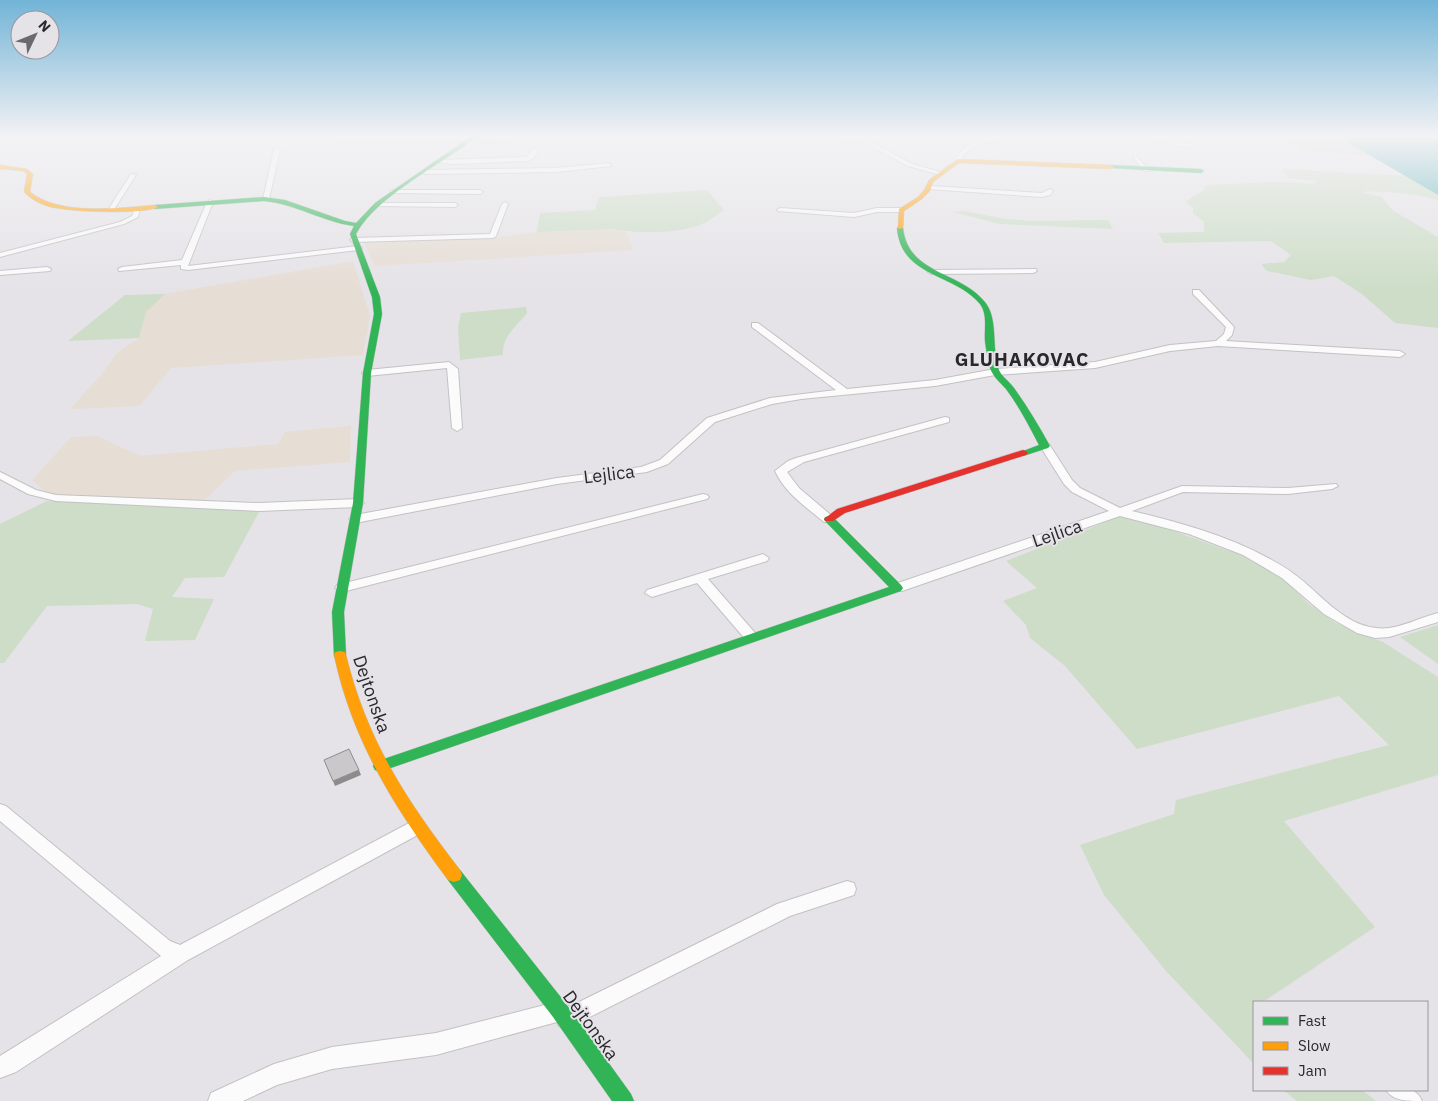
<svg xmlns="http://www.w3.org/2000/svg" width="1438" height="1101" viewBox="0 0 1438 1101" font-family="'IBM Plex Sans',sans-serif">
<rect width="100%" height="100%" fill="#e5e3e7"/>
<!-- commercial -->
<path fill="#e6ddd4" d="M597,135V141L471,143L482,136Z
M617,229L627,232L633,250L375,266L362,239L493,238L537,232Z
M353,261L370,316L363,355L171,368L139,406L70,409L102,374L117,353L139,338L146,312L165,294Z
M351,426L350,462L235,471L202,503L50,496L32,480L71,437L97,436L140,456L278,444L285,432Z"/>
<!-- green -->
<path fill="#cdddc7" d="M1326,135H1335L1369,155L1301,151L1288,140L1335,141Z
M1283,169L1408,176L1438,195V200C1414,193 1391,192 1366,191L1365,193L1382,197L1392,210L1438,237V328L1395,323L1362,294L1334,276L1311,280L1267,271L1261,264L1284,262L1291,255L1271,241L1164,243L1158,233L1204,232V222L1193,213V207L1187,204L1188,200L1204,190L1203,188L1208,185L1274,182L1314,184L1316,181L1289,178L1283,172Z
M707,190L724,210C717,214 711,220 704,223C683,234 638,234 615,229L537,232L540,213L595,210L599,197Z
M963,211L1006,219L1031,221L1108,220L1113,229L1000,224L953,212Z
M165,294L146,312L139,338L68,341L125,295Z
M526,307L527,313C516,328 502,335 503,355L460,360L458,328L461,313Z
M47,501L260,510L224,577L185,578L172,597L214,599L195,640L145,641L153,609L137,604L47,606L4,663H0V524Z
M1124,515L1151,523L1249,558L1282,578L1309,604L1336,623L1383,642L1438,677V775L1284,821L1375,927L1263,1002H1254V1064L1166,971L1104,895L1080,845L1174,814L1176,800L1389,745L1339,696L1137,749L1065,666L1030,638L1026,625L1003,601L1037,588L1006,561Z
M1438,625V664L1400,637Z
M1283,1090H1362L1376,1101H1297Z"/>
<!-- water -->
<path fill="#61b5be" d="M1335,135H1438V195Z"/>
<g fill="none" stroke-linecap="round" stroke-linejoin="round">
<defs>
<path id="street" d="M339,135L347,137L474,136L477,138L474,140L347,141L339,139Z
M790,135L862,137L912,164L944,173L941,175L908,166L861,141Z
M1002,135H1017C995,144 973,137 960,162L955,161C963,142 983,138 1002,135Z
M1137,135H1150L1193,145L1189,148Z
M277,148L280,150L269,199L266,201L263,199L274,150Z
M533,148L538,149L535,157L528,161L452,164L438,162L441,160L527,157Z
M1133,157H1137L1148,169V171H1144Z
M609,163L611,166L556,172L426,174L423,172L426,170L556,168Z
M131,174L136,175L113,211H109L108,210Z
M930,186L1042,193L1050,189L1053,191L1050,195L1042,197L928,189Z
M392,190H480L483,192L480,194L390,193Z
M210,200L213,202L188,266L358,246L362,248L358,250L188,270L181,269V265L119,271L118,269L122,267L182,260L207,202Z
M505,202L508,204L496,236L493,238L354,242L350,240L354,238L490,234L502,204Z
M377,203H455L458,205L455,207L375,206V204Z
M135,208L140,209L138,217L124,224L0,257V253L120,222L132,216Z
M780,208L854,213L877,208H901L904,210L901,212H877L854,217L778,211L777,210Z
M47,267L51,269L50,271L0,275V271Z
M1036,269L1037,271L1033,273L932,274L928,272L932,270Z
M1193,290H1199L1234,327L1232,335L1226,341L1400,351L1405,354L1400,357L1218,346L1170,351L1095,368L995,375L935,386L801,399L772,404L715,422L668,464L647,472L557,484L355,523L349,519L355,515L557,478L641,467L660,460L707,418L770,398L836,390L752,327V323H758L847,389L935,380L995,369L1095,362L1170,345L1216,341L1224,334L1226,327L1193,294Z
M449,362L458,369L462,428L457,431L452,428L447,368L367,376L362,373L367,370Z
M945,417L949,418V422L804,462L787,472L799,488L832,516L834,519L832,522H824C806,507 785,493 775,471L788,461L796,458Z
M1045,443L1049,444L1072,480L1080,488L1120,508L1182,486L1288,488L1336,484L1338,486L1332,489L1288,494L1183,492L1132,511C1178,522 1226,535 1268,558C1277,563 1286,568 1294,574C1319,592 1343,625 1376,628C1396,631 1418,618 1438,613V622L1389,637L1375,638L1357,633L1324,614L1282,578L1243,555L1189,534L1120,516L902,591H892L890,588L892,585L1109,511L1072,492L1064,484L1040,446Z
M0,472L36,490L56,495L259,503L358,499L364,503L358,507L259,511L56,501L28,494L0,479Z
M703,494L707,495L709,497L707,499L342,592L335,588L337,585Z
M763,554L769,558L767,561L708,579L756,634L758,637L756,640H746L697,583L652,597L645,593L647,590Z
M0,804L6,806L170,941L180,945L411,822L417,820L423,822L426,827L423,832L188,960L16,1072L0,1078V1056L161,956L0,821Z
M847,881L854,883L856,889L854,895L790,916L566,1029L559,1026L557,1022L436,1055L332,1069L277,1085L243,1101H208L211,1093L274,1064L332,1047L436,1033L560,1001L567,1004L569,1007L777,904Z
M1386,1090C1401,1089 1415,1085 1422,1101C1407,1101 1393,1101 1386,1090Z"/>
<path id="fast" d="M473,135H479C443,164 377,195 356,234L380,297L382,314L371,373L363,503L344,612L346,655L345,658H335L334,655L332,612L353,503L363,373L374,314L372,297L350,234L354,226C323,222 296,204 264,201L155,209L152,207L155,205L264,197L285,200L345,221L356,223L375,203Z
M1111,165L1201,169L1204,171L1201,173L1109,168Z
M900,226L903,228C908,274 959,271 984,301C999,317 991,348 999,370C1002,377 1009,381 1014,388C1027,406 1039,426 1050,446L1048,448L1023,456L1018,453L1039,445C1029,426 1019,406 1006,389C1000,382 993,377 990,368C988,359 986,350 985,341C984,329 988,315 980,304C955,273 901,278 897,228Z
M829,516L833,517L901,585L903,588L901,591L385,770L380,772L375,770L373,766L375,762L889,587L825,521L824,519L825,517Z
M454,868L460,870L567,1005L631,1094L634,1101H612L553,1017L448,880L446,875L448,870Z"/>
<path id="slow" d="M958,159L1111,165L1114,167L1111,169L959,163L933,182L930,191L922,199L904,211L903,228L898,229L899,209L918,197L924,190L929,180Z
M0,165L27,169L33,174L30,192C61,216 118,208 155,205L158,207C144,215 64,212 47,206C38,203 31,199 24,192L27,174L23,171L0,169Z
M340,651L345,652L346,655C367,741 407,801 460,870L462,875L460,880L454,882L448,880C395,808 353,743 334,655L335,652Z"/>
<path id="jam" d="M1023,450L1026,451L1028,453L1026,455L845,513L833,521H825L824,519L837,509Z"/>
</defs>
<!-- street casing -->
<use href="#street" stroke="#c2c1c4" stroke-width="2"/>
<!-- fast casing -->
<use href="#fast" stroke="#c2c1c4" stroke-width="1"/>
<!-- slow casing -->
<use href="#slow" stroke="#c2c1c4" stroke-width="1"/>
<!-- jam casing -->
<use href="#jam" stroke="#c2c1c4" stroke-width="1"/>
<!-- street -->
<use href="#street" fill="#fbfbfb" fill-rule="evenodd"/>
<!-- fast -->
<use href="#fast" fill="#30b455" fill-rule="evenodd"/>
<!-- slow -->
<use href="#slow" fill="#ff9f0a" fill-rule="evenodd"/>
<!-- jam -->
<use href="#jam" fill="#e5322d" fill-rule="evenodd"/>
</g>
<!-- shaded-wall -->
<path fill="#8d8c8d" d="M359,770L361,775L335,786L333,781Z"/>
<!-- building -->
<path fill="#cac8ca" stroke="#8d8c8d" d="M349,749L359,770L333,781L324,760Z"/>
<!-- sky -->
<linearGradient id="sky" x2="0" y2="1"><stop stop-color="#72b4d7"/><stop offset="0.47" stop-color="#f3f2f4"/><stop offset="1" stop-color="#f3f2f4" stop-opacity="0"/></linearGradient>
<rect width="1438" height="290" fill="url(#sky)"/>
<g text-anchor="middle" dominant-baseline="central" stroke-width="4" stroke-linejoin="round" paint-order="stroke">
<!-- street labels -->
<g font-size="18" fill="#28272a" stroke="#e5e2e8">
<text transform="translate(609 474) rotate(-7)">Lejlica</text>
<text transform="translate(1057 533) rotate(-19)">Lejlica</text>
<text transform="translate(372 694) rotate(71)">Dejtonska</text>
<text transform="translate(591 1025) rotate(54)">Dejtonska</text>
</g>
<!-- far-district labels -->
<g font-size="19" font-weight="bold" letter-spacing="1" fill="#28272a" stroke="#e5e2e8">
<text x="1022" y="359">GLUHAKOVAC</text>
</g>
</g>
<!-- legend -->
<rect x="1253" y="1001" width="175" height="90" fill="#e5e2e8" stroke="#99979c"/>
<rect x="1263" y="1017" width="25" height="8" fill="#30b455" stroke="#99979c"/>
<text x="1298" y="1026" font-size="15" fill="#28272a">Fast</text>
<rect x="1263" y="1042" width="25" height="8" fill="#ff9f0a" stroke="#99979c"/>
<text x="1298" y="1051" font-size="15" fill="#28272a">Slow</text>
<rect x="1263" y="1067" width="25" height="8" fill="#e5322d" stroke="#99979c"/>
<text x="1298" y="1076" font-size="15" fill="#28272a">Jam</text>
<!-- north arrow -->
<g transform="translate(35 35) rotate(47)"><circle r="24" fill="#e5e2e8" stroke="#99979c"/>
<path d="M0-4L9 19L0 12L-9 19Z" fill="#6a696c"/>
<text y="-8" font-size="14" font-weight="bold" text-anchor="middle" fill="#28272a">N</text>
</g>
</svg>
